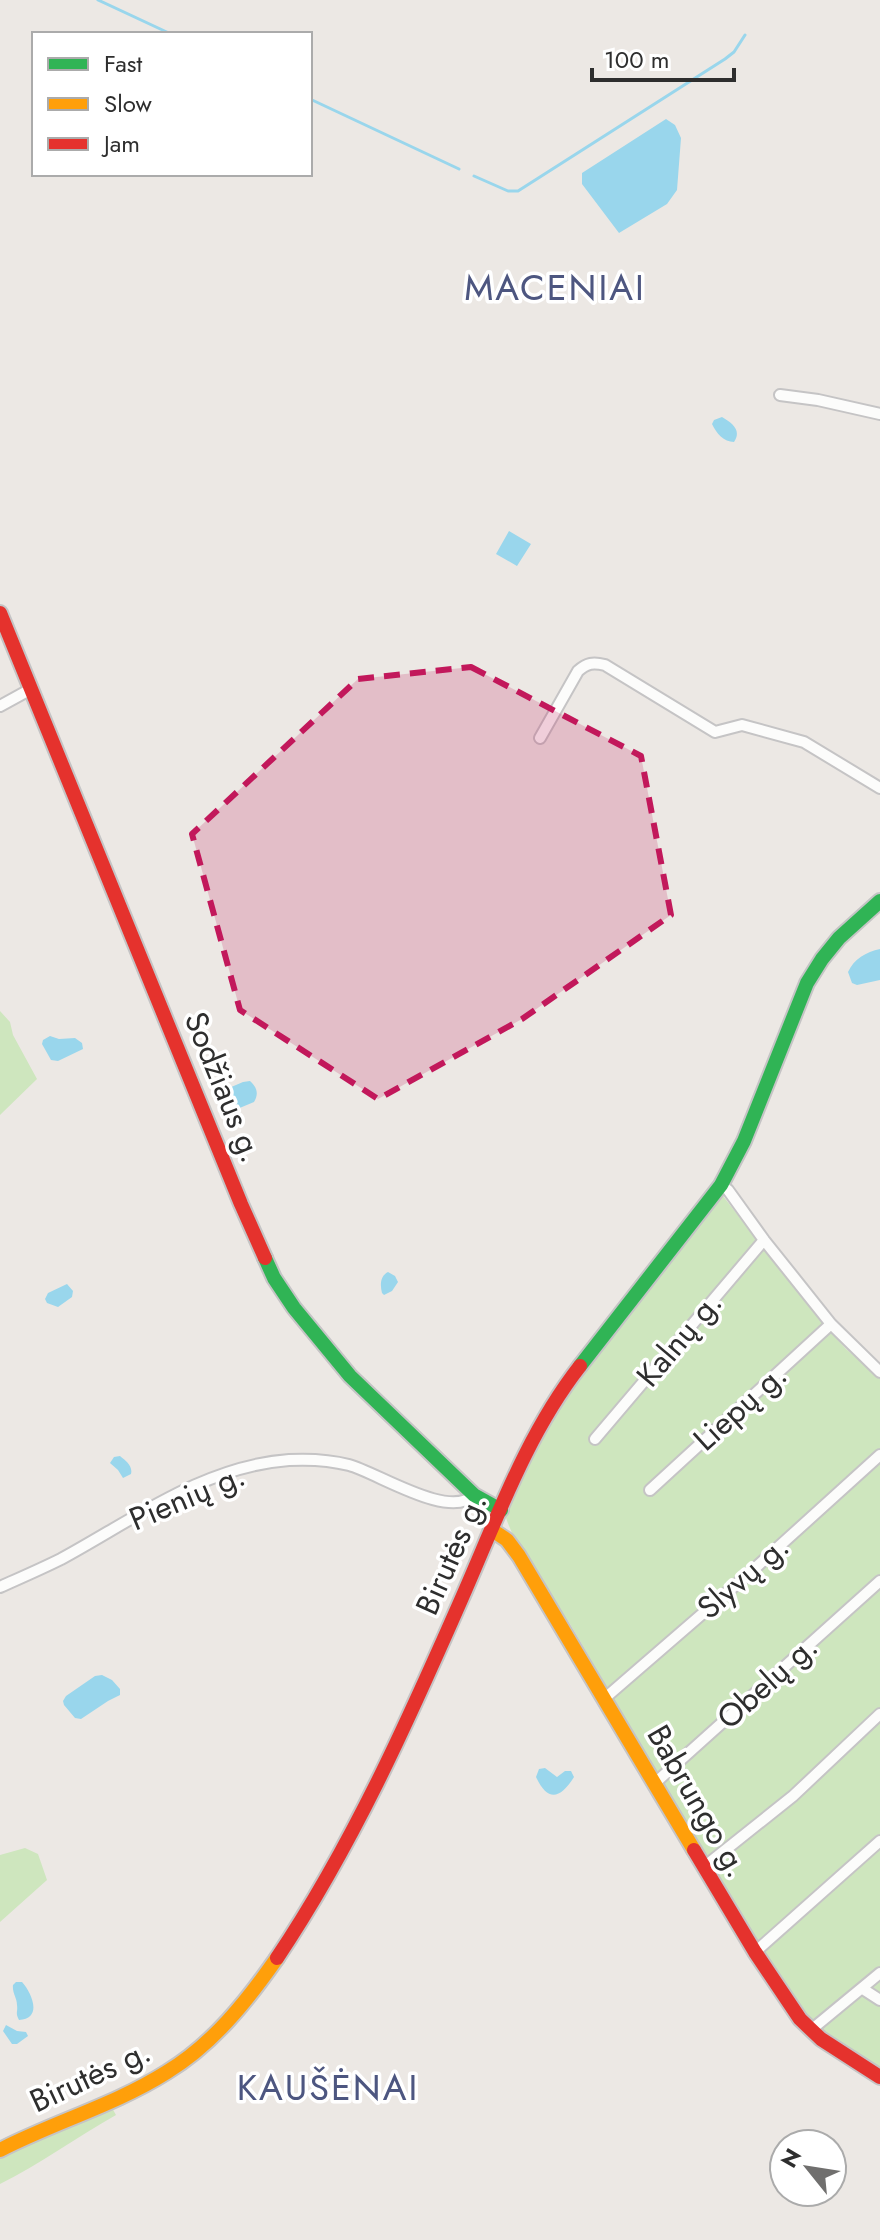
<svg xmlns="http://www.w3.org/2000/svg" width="880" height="2240" viewBox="0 0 880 2240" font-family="Jost,sans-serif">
<rect width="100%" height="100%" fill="#ece8e4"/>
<!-- green -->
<path fill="#cee6be" d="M0,1011L10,1022L13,1035L37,1079L0,1115Z
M723,1196L822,1323L846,1349L880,1378V2069L819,2031L802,2013L775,1975C706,1859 639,1741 570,1624C548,1589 518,1555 505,1515L537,1443L568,1393Z
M25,1848L38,1854L47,1880L0,1922V1855Z
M111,2106L116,2115C77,2137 40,2164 0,2184V2158L46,2135Z"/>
<!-- water -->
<path fill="#99d6ec" d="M666,119L675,125L681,138L677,190L667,204L619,233L582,184V173Z
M722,417C732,423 742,430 734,442C724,442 716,433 712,424L714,420Z
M509,531L531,544L517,566L496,554Z
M880,949V980L857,985L852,983L848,972C854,959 866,952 880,949Z
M50,1036L59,1039L75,1038L82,1043L83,1049L58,1061L51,1060L42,1044L43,1040Z
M250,1081C257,1087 259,1094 254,1102L230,1112L224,1108L219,1099L222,1091L243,1082Z
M388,1272L395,1276L398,1282L392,1291L384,1295L382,1293C380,1285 380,1276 388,1272Z
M67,1284L73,1291L72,1297L58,1307L47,1303L45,1299L48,1293Z
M120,1456C126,1461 133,1466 131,1474L123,1478L118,1470L110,1463L114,1457Z
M102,1675L112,1680L120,1689V1695L108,1701L81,1719L75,1718L64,1705L63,1701L66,1696L95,1676Z
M545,1768L557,1777L565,1771H571L574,1777C561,1798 548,1803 536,1777L539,1769Z
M16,1982H22C32,1993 43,2019 19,2020C15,2013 18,2012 17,2005C17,1998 12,1993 13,1985Z
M6,2025L17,2031L26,2032L28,2036L17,2044H12L3,2031Z"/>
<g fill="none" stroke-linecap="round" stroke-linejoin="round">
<!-- stream -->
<path stroke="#99d6ec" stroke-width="3" d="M98,0L171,34
M310,99L459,169
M474,176L508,191H518L725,59L734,52L745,35"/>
<defs>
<path id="street" d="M780,395L818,400L880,414
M0,706L31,689
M540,738L578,671C587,663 593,662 605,665L715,732L742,725L804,742L880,788
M721,1185L728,1190L764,1240L831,1324L880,1372
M595,1439L764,1240
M650,1490L831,1324
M0,1587C20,1578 41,1569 61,1559C133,1520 204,1466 289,1460C309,1459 330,1460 349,1465C378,1473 449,1520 474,1495
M605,1698L753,1570L880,1455
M655,1783L880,1581
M704,1867L793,1796L880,1714
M755,1952L880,1841
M863,1989L880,2000
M811,2030L880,1973"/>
<path id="fast" d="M265,1258L274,1278L294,1308L350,1376L474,1495L501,1510
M580,1366L721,1185L744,1141L807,983L822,959L839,938L880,901"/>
<path id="slow" d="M492,1530L507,1540L519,1556L694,1850
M0,2150C54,2122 115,2105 167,2072C213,2044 247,2001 277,1958"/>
<path id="jam" d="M0,613L241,1204L265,1258
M694,1850L755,1952L800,2019L821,2039L880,2077
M277,1958C352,1846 407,1723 461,1600C496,1521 526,1435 580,1366"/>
</defs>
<!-- street casing -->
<use href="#street" stroke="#c5c4c5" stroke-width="14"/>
<!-- fast casing -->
<use href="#fast" stroke="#c5c4c5" stroke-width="18"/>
<!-- slow casing -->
<use href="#slow" stroke="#c5c4c5" stroke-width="18"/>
<!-- jam casing -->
<use href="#jam" stroke="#c5c4c5" stroke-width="18"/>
<!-- street -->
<use href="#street" stroke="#fcfcfb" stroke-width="10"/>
<!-- fast -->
<use href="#fast" stroke="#30b455" stroke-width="14"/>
<!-- slow -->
<use href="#slow" stroke="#ff9f0a" stroke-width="14"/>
<!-- jam -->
<use href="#jam" stroke="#e5322d" stroke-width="14"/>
</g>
<!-- marked area -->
<path fill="#c2185b" fill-opacity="0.2" stroke="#c2185b" stroke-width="6" stroke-dasharray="16 10" stroke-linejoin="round" d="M471,667L641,756L671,915L522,1019L378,1099L240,1010L192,834L358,679Z"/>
<g text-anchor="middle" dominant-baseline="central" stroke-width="7" stroke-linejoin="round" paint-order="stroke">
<!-- street labels -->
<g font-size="32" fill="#2e2e2e" stroke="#fff">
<text transform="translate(224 1087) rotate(68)">Sodžiaus g.</text>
<text transform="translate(679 1339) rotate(-50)">Kalnų g.</text>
<text transform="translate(740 1407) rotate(-42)">Liepų g.</text>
<text transform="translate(187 1497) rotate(-23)">Pienių g.</text>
<text transform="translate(451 1554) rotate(-66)">Birutės g.</text>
<text transform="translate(743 1577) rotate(-41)">Slyvų g.</text>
<text transform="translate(767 1682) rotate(-42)">Obelų g.</text>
<text transform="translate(698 1801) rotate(60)">Babrungo g.</text>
<text transform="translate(90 2076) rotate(-25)">Birutės g.</text>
</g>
<!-- quarter labels -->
<g font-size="36" letter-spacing="2" fill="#4d5680" stroke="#fff">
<text x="555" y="287">MACENIAI</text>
<text x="328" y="2087">KAUŠĖNAI</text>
</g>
</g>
<!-- legend -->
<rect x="32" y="32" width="280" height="144" fill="#ffffff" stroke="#ababab" stroke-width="2"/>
<rect x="48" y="58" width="40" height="12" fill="#30b455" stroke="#ababab" stroke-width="2"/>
<text x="104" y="72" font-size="24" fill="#2e2e2e">Fast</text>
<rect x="48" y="98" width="40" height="12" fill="#ff9f0a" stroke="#ababab" stroke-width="2"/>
<text x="104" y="112" font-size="24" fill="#2e2e2e">Slow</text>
<rect x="48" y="138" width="40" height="12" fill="#e5322d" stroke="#ababab" stroke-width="2"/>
<text x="104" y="152" font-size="24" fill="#2e2e2e">Jam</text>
<!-- north arrow -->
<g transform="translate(808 2168) rotate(300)"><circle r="38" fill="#ffffff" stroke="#ababab" stroke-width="2"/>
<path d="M0-6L14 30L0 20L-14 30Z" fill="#706f6e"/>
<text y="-12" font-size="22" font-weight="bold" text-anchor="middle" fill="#2e2e2e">N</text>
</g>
<!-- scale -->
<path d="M592 68v12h142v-12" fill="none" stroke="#2e2e2e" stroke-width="4"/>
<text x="604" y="68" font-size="24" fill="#2e2e2e" stroke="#ffffff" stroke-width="6" paint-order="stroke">100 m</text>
</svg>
